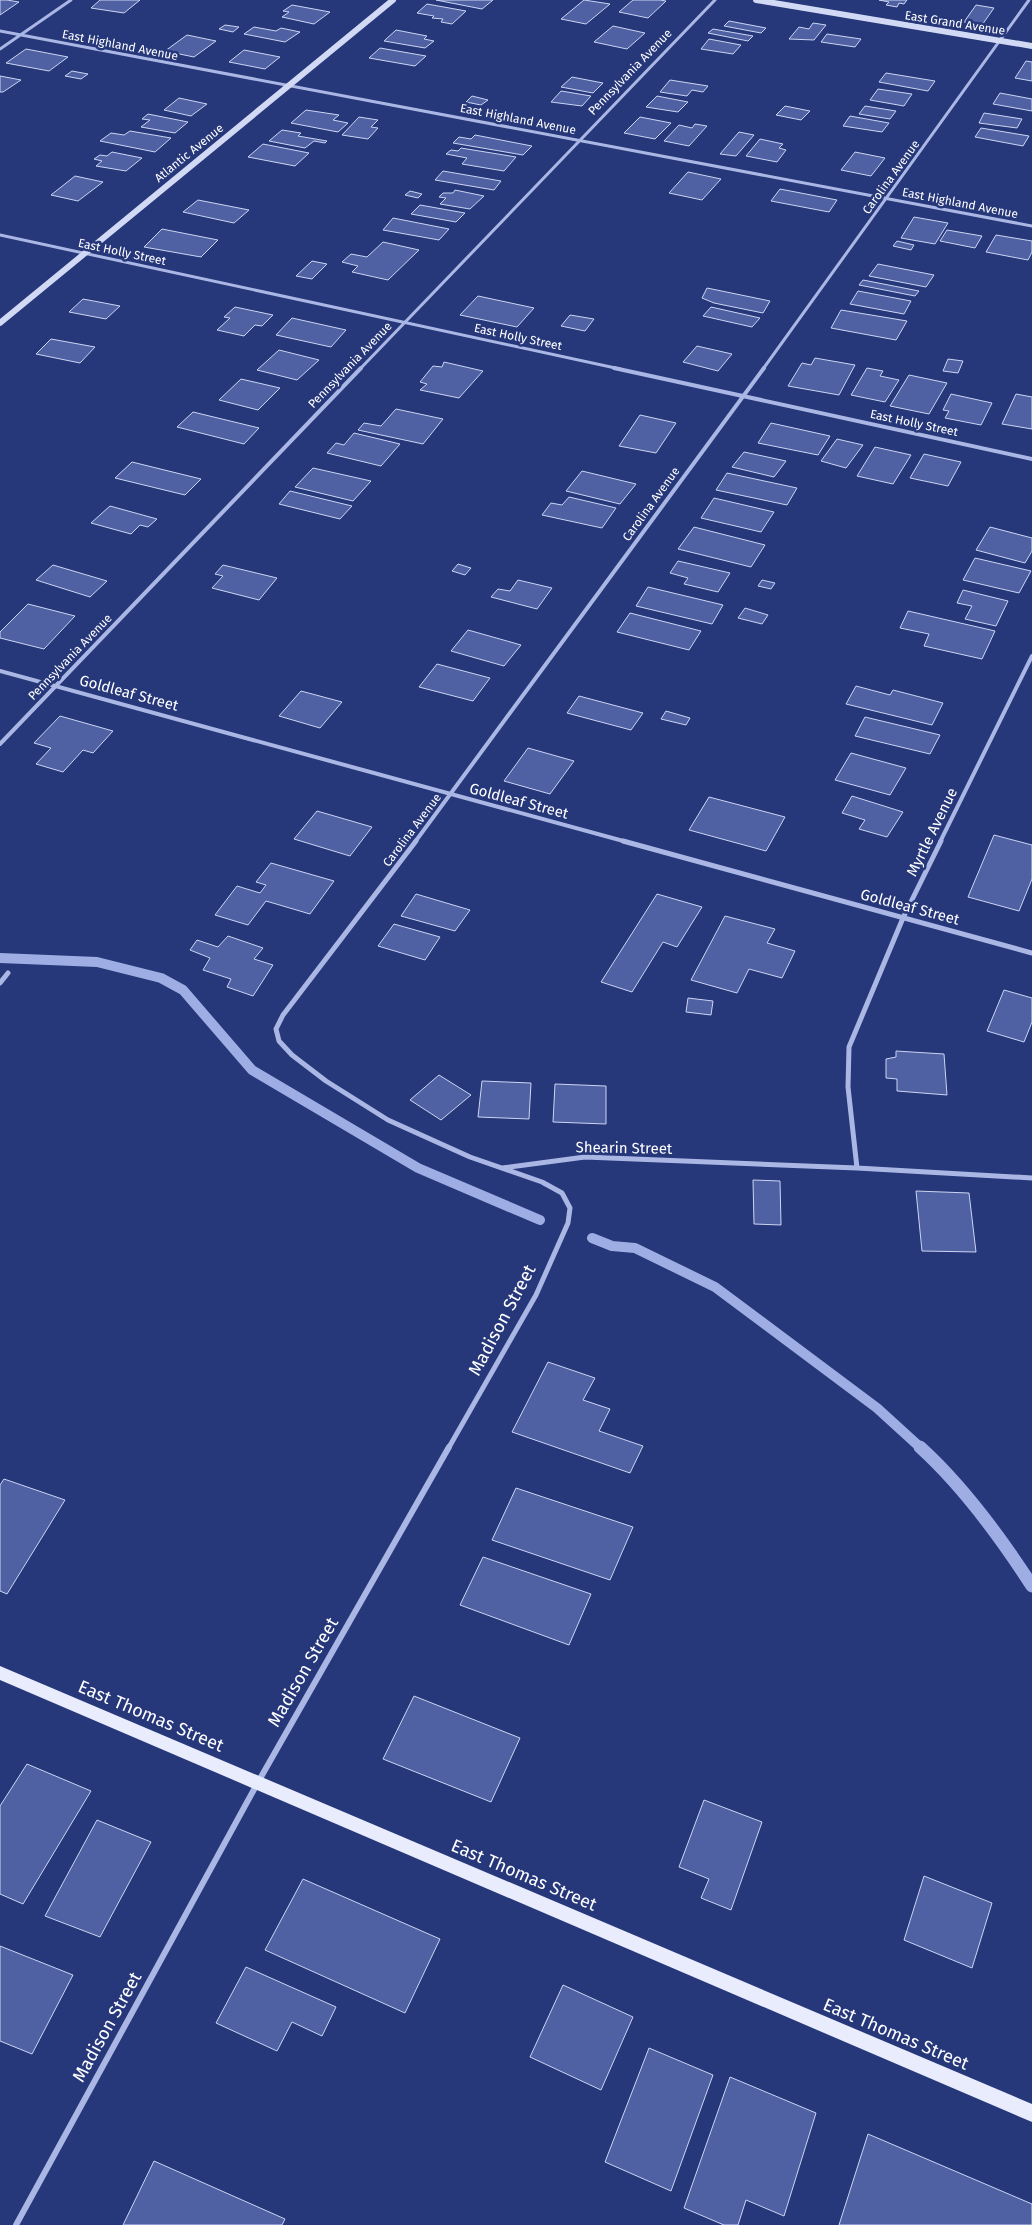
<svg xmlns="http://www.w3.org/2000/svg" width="1032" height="2225" viewBox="0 0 1032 2225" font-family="'Fira Sans',sans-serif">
<rect width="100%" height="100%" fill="#26377a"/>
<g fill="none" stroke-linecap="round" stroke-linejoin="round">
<!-- stream-far1 -->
<path stroke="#9eaee4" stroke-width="10" d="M0,958L97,962L161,978L183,990L252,1070L418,1168L540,1220
M592,1238L612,1246L635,1248L715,1287L877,1408L922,1449"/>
<!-- stream -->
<path stroke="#9eaee4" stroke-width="13" d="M920,1447C963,1486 1001,1538 1032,1586"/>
</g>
<!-- building -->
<path fill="#4f61a3" stroke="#ccd5f3" d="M0,0H7L19,2L0,15Z
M100,0H140L124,13L91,8Z
M436,0H493L482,9Z
M584,0L610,4L586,24L561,19Z
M633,0H660L666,1L648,18L619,12Z
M879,0H907L904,4L899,3L897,7L886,5L889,2Z
M427,4L466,11L452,24L441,22L443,19L432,18L434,16L417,13Z
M292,5L330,12L314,24L282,17L289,12L283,11Z
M976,5L994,8L982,25L964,22Z
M729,21L766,28L761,33L724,26Z
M813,23L826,25L814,40L789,39L799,27L809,29Z
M225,25L239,27L233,32L219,29Z
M613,26L645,33L627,49L594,42Z
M254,27L276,31L281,28L300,32L285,42L244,34Z
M713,29L753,36L748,41L708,33Z
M396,30L427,36L424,39L434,41L425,48L384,41Z
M827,34L861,39L855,47L821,42Z
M187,35L216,41L194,57L165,51Z
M709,39L741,45L733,54L701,49Z
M380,48L426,56L415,66L369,58Z
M26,49L68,57L49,71L6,63Z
M244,50L280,57L265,69L229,62Z
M1026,61L1032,62V81L1015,78Z
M72,71L88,74L81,79L65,76Z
M886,73L935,81L928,91L879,82Z
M0,76L21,80L3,92H0Z
M572,77L603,83L593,93L561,87Z
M670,80L708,86L703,92L692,90L687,96L660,92Z
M878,89L912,94L904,106L870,100Z
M561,91L591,96L582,106L551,102Z
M1000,93L1032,99V111L993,104Z
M472,96L488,100L481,105L466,102Z
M657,96L688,102L678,112L646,107Z
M179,98L207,104L191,116L164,110Z
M785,106L810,111L801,120L776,115Z
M865,106L896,111L890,119L859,114Z
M306,110L339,115L333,120L348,123L338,132L291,123Z
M984,113L1022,119L1017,128L979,123Z
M148,114L188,122L175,133L141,127L150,120L142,119Z
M850,116L889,123L882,132L843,126Z
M359,117L378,120L371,127L378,128L368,139L342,135Z
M640,117L671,123L655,139L624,133Z
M695,124L707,126L689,146L664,141L679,125L692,128Z
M981,128L1029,136L1023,146L975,137Z
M282,130L301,133L298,136L327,141L325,143L314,141L305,148L269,141Z
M130,131L171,138L155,152L100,141L111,133L124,135Z
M739,132L754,135L736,156L720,154Z
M475,135L532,146L523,155L453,143L459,137L471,139Z
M760,139L783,144L779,148L786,150L777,162L746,156Z
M263,144L309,153L295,166L248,157Z
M461,148L516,157L504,171L462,164L467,158L446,154L451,150L458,151Z
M112,152L142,158L126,171L96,166L102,161L94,159L100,155L107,156Z
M855,152L885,158L871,176L841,170Z
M443,171L501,181L494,190L435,180Z
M688,172L721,179L702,200L669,193Z
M75,176L103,182L78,201L51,195Z
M780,189L837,200L829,212L771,201Z
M455,190L484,196L470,209L440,204L446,198L439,197L443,193H453Z
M410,191L422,194L418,198L405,195Z
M198,200L249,210L234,223L183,212Z
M420,205L465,213L456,222L411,214Z
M914,217L948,223L935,244L901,238Z
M393,218L449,229L439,240L383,230Z
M162,229L218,240L201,257L144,247Z
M947,230L982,236L975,248L940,241Z
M996,235L1032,241V252L1028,260L986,252Z
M897,241L914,245L911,250L893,246Z
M383,242L419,250L388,280L352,272L358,266L342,262L351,254L367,257Z
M312,261L327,264L312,279L296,276Z
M878,264L934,275L926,287L869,276Z
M863,280L919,291L915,296L859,285Z
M707,288L770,301L763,313L714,303L702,298Z
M858,291L911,301L904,314L850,304Z
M478,296L534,308L517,327L460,315Z
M83,299L120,306L106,319L69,312Z
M235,307L273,315L262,326L255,325L244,336L217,330L230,318L224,317Z
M711,307L760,318L752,327L703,316Z
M841,310L907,321L896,340L831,328Z
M570,315L594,319L585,331L561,326Z
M292,318L346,330L331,347L276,335Z
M51,339L95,347L80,363L36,354Z
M697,346L732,354L718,371L683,362Z
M279,350L319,360L297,380L257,370Z
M815,358L855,365L839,395L788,386L802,363L811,365Z
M948,359L963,361L958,373L943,371Z
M444,362L483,371L459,398L420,390L427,384L420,382L433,366L442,367Z
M867,368L883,371L880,376L899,380L885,402L851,395Z
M909,375L947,383L929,414L890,406Z
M241,379L280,388L258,410L219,400Z
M951,394L992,403L981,425L945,418L949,411L943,410Z
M1016,394L1032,397V429L1002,424Z
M396,409L443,419L423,444L358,430L364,423L381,426Z
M193,412L259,428L244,444L177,427Z
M640,415L676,423L656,453L619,446Z
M771,423L830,436L818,455L758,443Z
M354,433L400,444L381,466L327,453L336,443L344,445Z
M837,439L863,445L846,468L821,461Z
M875,447L911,455L893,484L857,476Z
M744,452L786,461L774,477L732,467Z
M924,454L961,462L948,486L910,478Z
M132,462L201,479L185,495L115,478Z
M313,468L371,481L353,501L295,487Z
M582,471L636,484L620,504L566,491Z
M727,473L797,488L787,505L716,490Z
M290,491L352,506L340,519L279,504Z
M569,497L616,508L602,528L542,515L551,503L562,505Z
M714,498L774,512L761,532L701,518Z
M110,506L157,519L148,527L140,525L131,534L91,523Z
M694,527L765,545L751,567L678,549Z
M990,527L1032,538V551L1025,563L976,550Z
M975,558L1031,571L1019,593L963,580Z
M678,561L730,573L718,592L684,584L688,578L670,573Z
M458,564L471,568L465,575L452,571Z
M53,565L107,581L90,597L36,580Z
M223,565L277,578L259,600L212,588L223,576L215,574Z
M518,580L552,588L537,609L491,597L498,589L510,591Z
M762,580L775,583L771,589L758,586Z
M648,587L723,605L712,624L636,606Z
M963,590L1008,601L996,626L965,619L972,606L957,603Z
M28,604L75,616L44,649L0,638V632Z
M745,608L768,615L762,624L738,618Z
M908,611L995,631L982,659L924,646L929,634L900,628Z
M630,613L701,631L689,650L617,632Z
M468,630L521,645L504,666L451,651Z
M437,664L490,678L473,701L419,687Z
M856,686L890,695L893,690L943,703L932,725L846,704Z
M301,691L342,702L320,728L279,716Z
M579,696L643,713L631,730L567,713Z
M666,711L690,718L686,725L661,719Z
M60,716L113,731L93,753L83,750L63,772L36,764L51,748L34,743Z
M865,717L940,735L930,754L855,736Z
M528,748L574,761L550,794L504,781Z
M851,753L906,768L890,795L835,780Z
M852,796L903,812L887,837L859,829L865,820L842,813Z
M709,797L785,817L766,851L689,830Z
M317,811L372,827L350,856L294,839Z
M994,835L1032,845V879L1019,911L968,897Z
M271,863L334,881L310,914L266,901L248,925L215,915L237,886L260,893L266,885L256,882Z
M416,894L470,910L455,931L401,916Z
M657,894L702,907L677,947L663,942L632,992L601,982Z
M725,916L775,929L767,943L795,951L782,978L749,969L737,993L691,980Z
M394,924L440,937L425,960L378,946Z
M228,936L263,948L254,959L273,965L253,996L227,987L231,979L203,970L210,958L190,950L197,940L218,947Z
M1004,990L1032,998V1022L1024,1042L987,1031Z
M688,998L713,1001L711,1015L686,1012Z
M896,1051L944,1054L947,1095L897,1091V1079L886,1078V1059L896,1057Z
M439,1075L471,1095L441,1120L410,1100Z
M482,1081L531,1083L529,1119L478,1117Z
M555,1084L606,1086V1124L553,1122Z
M753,1180L780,1181L781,1225L754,1224Z
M916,1191L969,1193L976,1252L922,1251Z
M548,1362L595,1378L583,1400L610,1409L599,1431L643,1446L630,1473L512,1432Z
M4,1479L65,1500L7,1594L0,1591V1485Z
M516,1488L633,1527L610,1580L492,1540Z
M483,1557L591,1594L569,1645L460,1605Z
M414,1696L520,1738L491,1802L383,1759Z
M27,1764L91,1791L23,1904L0,1894V1806Z
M704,1800L762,1822L731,1910L701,1898L709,1879L679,1867Z
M97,1820L151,1842L100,1937L45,1916Z
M924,1876L992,1903L972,1968L904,1940Z
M303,1879L440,1939L405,2013L265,1950Z
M0,1946L73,1975L32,2054L0,2041Z
M246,1967L336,2007L322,2036L292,2022L277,2051L216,2023Z
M563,1985L633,2017L601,2090L530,2057Z
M649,2048L713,2075L671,2191L605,2162Z
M730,2077L816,2113L784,2216L746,2200L738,2225H724L684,2208Z
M868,2134L1032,2204V2225H839Z
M154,2161L285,2219L282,2225H123Z"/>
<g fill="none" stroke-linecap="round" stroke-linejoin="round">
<!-- minor-far3 -->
<path stroke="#aab6e4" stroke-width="3" d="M0,31L1032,226
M0,49L71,0
M0,235L620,369
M360,369L715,0
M763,369L1029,0"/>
<!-- minor-far2 -->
<path stroke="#aab6e4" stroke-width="4" d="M614,368L1032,459
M0,671L627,842
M0,744L361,368
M415,842L764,368
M940,842L1032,656"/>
<!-- minor-far1 -->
<path stroke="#aab6e4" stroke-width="5" d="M416,841L283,1015L276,1029L279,1041L292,1055L326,1081L388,1120L470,1157L542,1182L562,1193L570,1208L568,1223L536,1295L448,1449
M623,841L1032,953
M0,983L8,973
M502,1168L585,1157L857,1168L1032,1178
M857,1168L848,1087L849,1047L903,918L941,841"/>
<!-- minor -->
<path stroke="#aab6e4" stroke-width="6" d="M16,2225L257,1784L449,1447"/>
<!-- secondary -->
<path stroke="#d2d9f4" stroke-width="6" d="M756,0L1032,46
M0,323L393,0"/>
<!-- primary -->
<path fill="#e9ecfc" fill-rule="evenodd" d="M0,1666L1032,2104V2122L0,1680Z"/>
</g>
<g text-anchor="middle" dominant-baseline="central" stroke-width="5" stroke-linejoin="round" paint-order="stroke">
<!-- far-street labels -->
<g font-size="12" fill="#fff" stroke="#26377a">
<text transform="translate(955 23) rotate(9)">East Grand Avenue</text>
<text transform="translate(120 45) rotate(11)">East Highland Avenue</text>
<text transform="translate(630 72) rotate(-46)">Pennsylvania Avenue</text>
<text transform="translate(518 119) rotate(11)">East Highland Avenue</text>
<text transform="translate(189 153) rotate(-39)">Atlantic Avenue</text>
<text transform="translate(891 177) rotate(-54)">Carolina Avenue</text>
<text transform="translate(960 203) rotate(11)">East Highland Avenue</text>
<text transform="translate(122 252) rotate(12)">East Holly Street</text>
<text transform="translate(518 337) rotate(12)">East Holly Street</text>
<text transform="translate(350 365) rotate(-46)">Pennsylvania Avenue</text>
<text transform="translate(914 423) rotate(12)">East Holly Street</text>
<text transform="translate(651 504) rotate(-54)">Carolina Avenue</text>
<text transform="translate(70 657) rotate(-46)">Pennsylvania Avenue</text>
<text transform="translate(412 830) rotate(-53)">Carolina Avenue</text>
</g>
<!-- street labels -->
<g font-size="15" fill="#fff" stroke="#26377a">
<text transform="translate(129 693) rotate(15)">Goldleaf Street</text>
<text transform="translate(519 801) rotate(15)">Goldleaf Street</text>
<text transform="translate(932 832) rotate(-64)">Myrtle Avenue</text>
<text transform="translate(910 907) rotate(15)">Goldleaf Street</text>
<text transform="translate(624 1148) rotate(1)">Shearin Street</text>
</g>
<!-- near-street labels -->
<g font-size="18" fill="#fff" stroke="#26377a">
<text transform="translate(502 1320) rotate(-62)">Madison Street</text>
<text transform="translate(303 1672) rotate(-60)">Madison Street</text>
<text transform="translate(151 1716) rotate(23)">East Thomas Street</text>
<text transform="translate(524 1875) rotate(23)">East Thomas Street</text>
<text transform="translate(107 2027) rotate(-61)">Madison Street</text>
<text transform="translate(896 2034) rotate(23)">East Thomas Street</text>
</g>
</g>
</svg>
